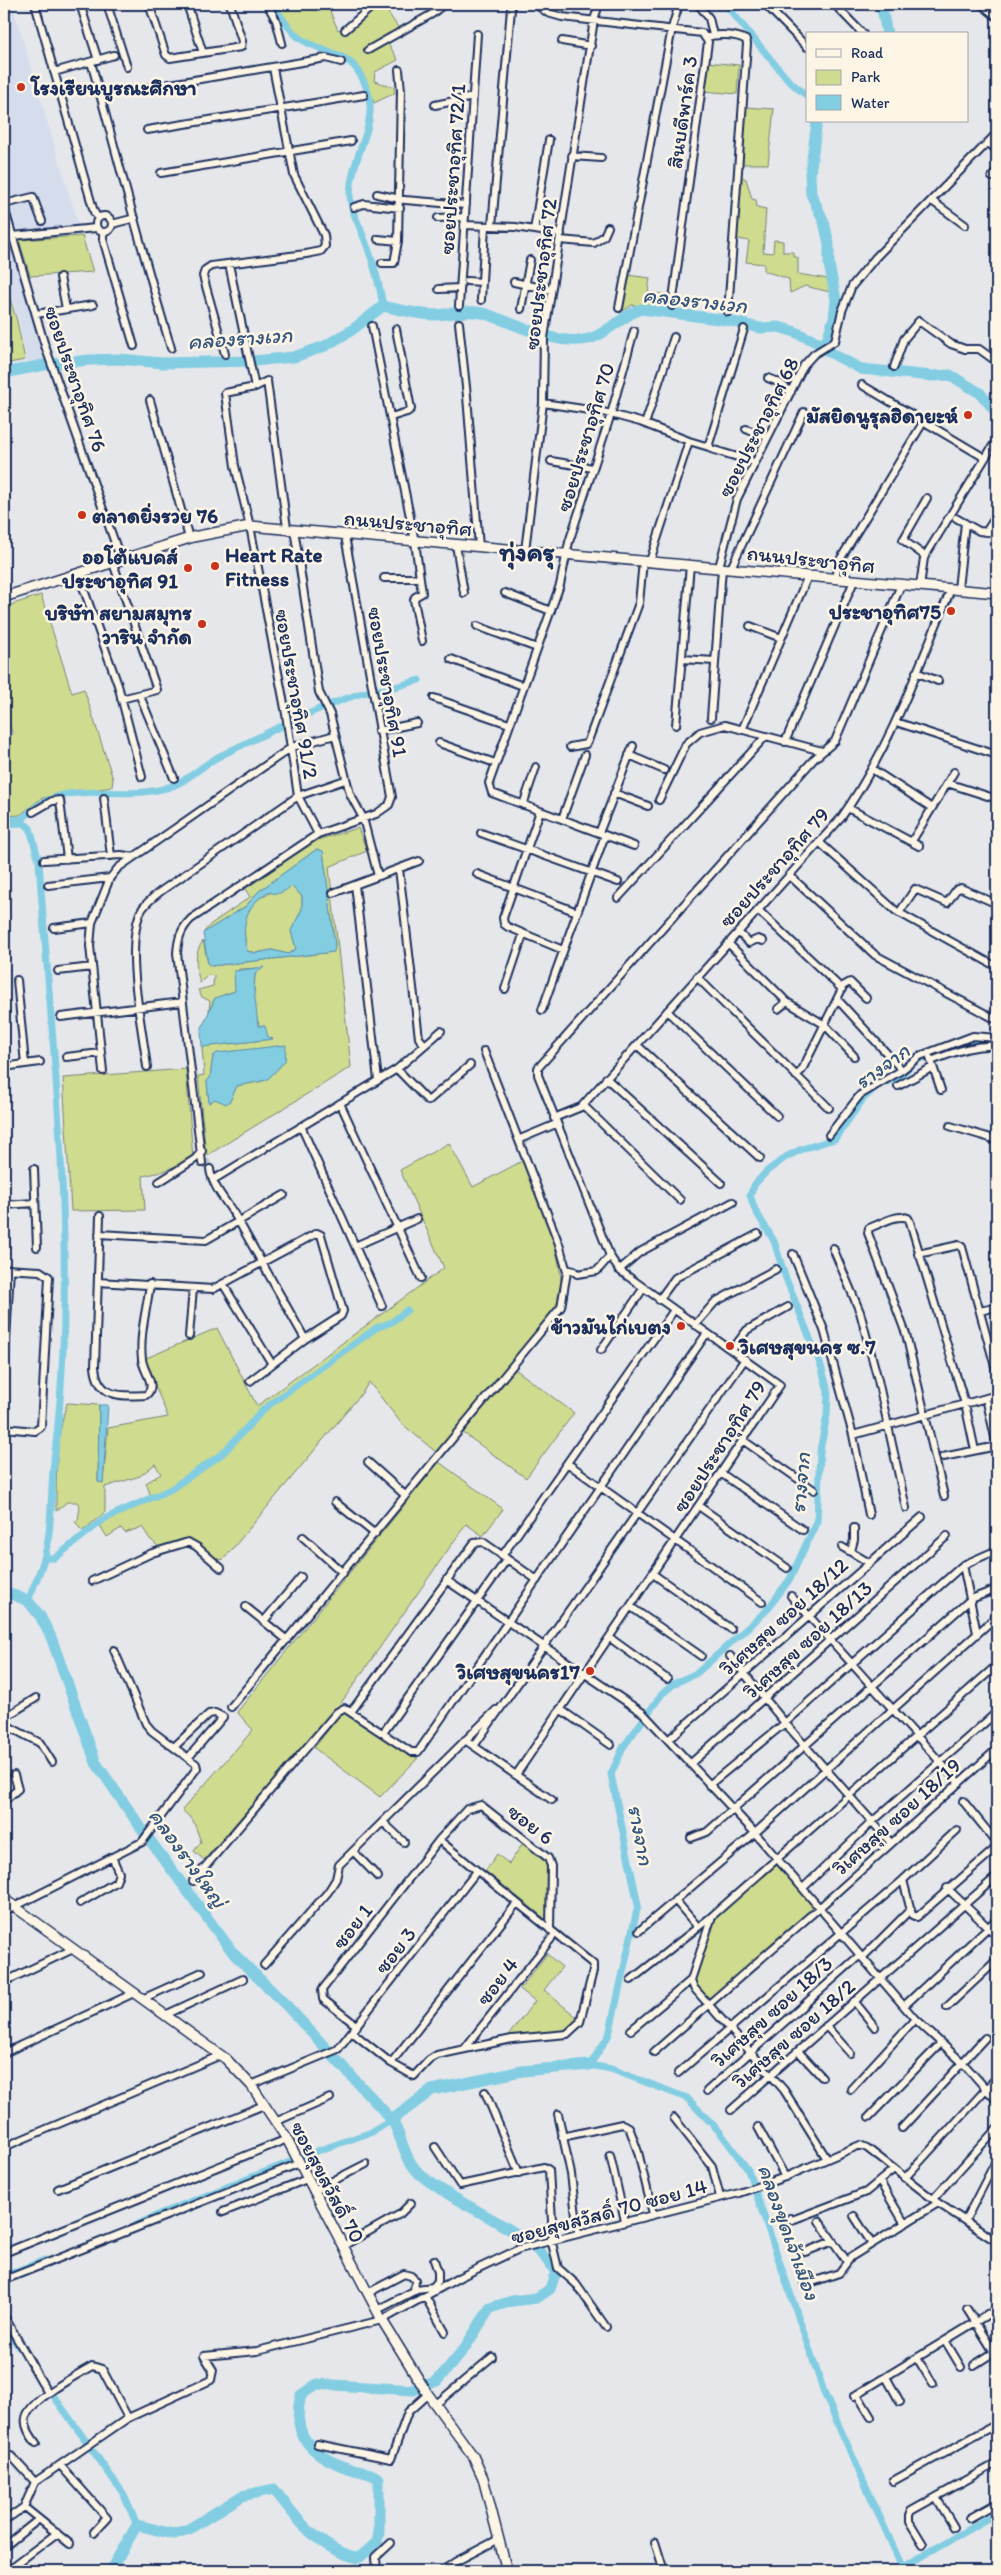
<svg xmlns="http://www.w3.org/2000/svg" width="1001" height="2575" viewBox="0 0 1001 2575" font-family="Itim,'Playpen Sans Thai',sans-serif">
<rect width="100%" height="100%" fill="#e5e7ea"/>
<filter id="ink" filterUnits="userSpaceOnUse"><feTurbulence type="fractalNoise" baseFrequency=".02" numOctaves="2"/><feDisplacementMap in="SourceGraphic" scale="10" xChannelSelector="R" yChannelSelector="G"/><feConvolveMatrix kernelMatrix="1 2 1 2 8 2 1 2 1" color-interpolation-filters="sRGB"/></filter>
<g filter="url(#ink)">
<!-- built -->
<path fill="#d5dded" d="M4,4H12L79,227L15,231L4,192Z
M4,215L48,361L30,365L27,362L19,322L4,274Z"/>
<!-- green -->
<path fill="#cfdb8e" stroke="#758576" fill-rule="evenodd" d="M275,4H282L287,11L292,4H341L330,11L338,30L348,25L350,29L382,4L400,30L363,50L366,53L388,43L398,60L375,72L374,81L394,87L395,93L374,103C359,51 337,63 301,37C290,30 282,14 275,4Z
M707,62L739,65L737,94L703,91Z
M745,107L774,109L768,164H742Z
M741,176L746,179L752,199L756,200L757,207L766,209L763,252L773,253L774,240L783,241V252H794V256L798,258V274L828,279L830,292L805,286L790,293L789,279L764,271V264L746,262L749,241L737,239Z
M82,236L93,272L30,276L19,240Z
M627,275L650,278L648,292L670,295L669,309L632,305L620,313Z
M4,280L17,321L25,360L4,364Z
M41,595L72,693L84,689L113,779L112,787L42,798L20,815L4,816V739L13,734L4,712V607Z
M358,828L367,851L329,867L351,1067L206,1156L198,1076L204,1075L202,1047L272,1039C251,1029 254,993 255,974L263,968L239,969L235,991L215,998L209,1011L210,1001L202,997L198,990L213,986L214,976L208,975L200,983C196,968 193,955 203,941L208,963L211,966L333,952L335,945L323,851L317,849L259,891L246,906L203,933L211,924L250,897L245,889L317,840ZM213,1056L285,1061L267,1080L237,1086L230,1101L214,1099L209,1103L207,1081L210,1078Z
M291,886L302,896V909L291,931L296,949L288,954L272,950L256,953L247,951C238,908 252,896 291,886Z
M186,1069L193,1159L161,1172L143,1176L145,1210L71,1211L63,1078Z
M449,1143L473,1187L524,1160C536,1195 568,1263 560,1298C558,1305 553,1311 548,1317L437,1453L401,1423L369,1382L362,1393L224,1559L217,1560C193,1541 189,1538 159,1547L150,1539L142,1527L125,1533L121,1528L107,1537L98,1522L111,1513L151,1496L146,1483L161,1474L155,1464L140,1476L105,1487V1512L84,1530H81L75,1521L78,1520L80,1507L77,1502H67L56,1511C56,1475 56,1437 67,1403L99,1405L98,1482H103L108,1428L168,1417L144,1359L217,1328L257,1406L444,1268L400,1170Z
M515,1369L574,1413L526,1478L462,1432Z
M439,1462L503,1509L483,1536L466,1524L341,1703L204,1860L194,1851L201,1842L193,1820L182,1810L253,1730L237,1712Z
M347,1712L409,1755L418,1758L380,1797L314,1748L341,1714Z
M523,1843L549,1865L548,1921L485,1871L497,1854L509,1864Z
M777,1859L819,1908L710,2004L691,1980L712,1916Z
M547,1954L562,1967L544,1990L579,2019L572,2029L542,2034L508,2036L535,2001L520,1989Z"/>
<!-- water -->
<path fill="#83cde3" stroke="#598eae" fill-rule="evenodd" d="M317,849L323,851L335,945L334,952L211,966L208,964L203,933L246,906L259,891ZM291,886L302,896V909L291,931L296,949L288,954L272,950L256,953L247,951C241,925 245,906 268,892C277,895 284,893 291,886Z
M264,967L255,974L254,989L258,1026H265L268,1037L273,1039L202,1047L201,1030L215,998L235,991L234,971Z
M286,1045L285,1061L267,1080L237,1086L230,1101L226,1104L215,1099L209,1103L207,1081L210,1078L213,1056L217,1053Z
M99,1405H108L103,1483L98,1482Z"/>
<g fill="none" stroke-linecap="round" stroke-linejoin="round">
<!-- canal -->
<path stroke="#83cde3" stroke-width="7" d="M272,4C280,14 288,29 298,37C314,50 342,51 355,67C391,115 352,145 350,194C350,209 357,220 362,233C372,257 379,281 383,306
M725,4L788,80L807,96
M923,1058L970,1040L997,1043
M884,1083L901,1076L912,1064
M875,1088L863,1099L835,1139L802,1149L786,1157L767,1171L755,1184L750,1195L755,1210L774,1241L785,1276L821,1366L828,1391L827,1415L820,1451L817,1521L790,1579L766,1611L697,1673L675,1683L662,1694L624,1746L611,1774L638,1905L609,2035L590,2065L611,2069L687,2098L720,2132L748,2170L825,2395L904,2571
M44,1558H55L104,1519L171,1489L222,1454L265,1408L376,1328L392,1322L407,1310
M28,1601C33,1588 39,1575 43,1562C53,1530 50,1495 54,1461C79,1261 53,1062 39,862L30,828L21,821C62,773 115,803 166,788C186,783 201,766 218,757C263,735 309,711 356,695C367,691 379,691 390,688C399,686 409,683 419,680
M137,2225L162,2213L320,2150L372,2132L392,2120
M4,2276L45,2260
M5,2323L18,2346
M48,2388L123,2493L137,2525
M903,2567L997,2513"/>
<!-- river -->
<path stroke="#83cde3" stroke-width="11" d="M881,4L887,34
M817,121L810,174L811,194L824,222L829,244V264L836,300L834,318L827,340L823,345
M4,373L44,365L89,360L120,359L162,363L254,361L294,357L325,346L352,330L383,306C401,310 419,315 436,315C455,314 471,308 489,315C519,325 556,346 588,339C604,336 623,315 641,309L726,320L760,328L779,327L795,332L823,345L829,352L861,369L932,376L950,375L980,393L997,413
M4,822L21,821
M4,1591L28,1601L40,1616L51,1637L96,1763L146,1835L234,1954L287,2006L392,2120C403,2139 404,2161 422,2176C465,2211 523,2225 556,2271L550,2289L537,2298L512,2301L490,2308L464,2349L437,2381L414,2390L317,2384L301,2395C290,2437 313,2456 350,2469C360,2472 371,2472 379,2479V2531L377,2542L359,2558C320,2550 297,2520 274,2489L242,2496L189,2529L173,2534L137,2525L110,2571
M392,2120L432,2090L522,2071L590,2065"/>
<!-- street-tunnel -->
<path stroke="#bdc2ce" stroke-width="6" stroke-dasharray="6 3" stroke-linecap="butt" d="M206,1160L210,1169"/>
<defs>
<path id="street" d="M35,4L94,212L98,218
M80,4L98,60
M107,4L127,67
M149,4L166,55L170,58L241,47L242,41L230,4
M187,4L203,53
M267,4L276,20L282,43
M535,4L548,13L562,17L702,33L708,42L672,306
M698,4L709,18L713,35
M765,4L807,47
M834,4L863,34
M981,4L997,17
M345,30L375,4
M706,37C717,34 736,34 746,40L747,44L728,312
M562,41L591,46
M368,50L432,14L444,4
M91,62C118,158 142,253 171,348
M54,72L114,55
M134,90L326,58L341,62
M435,105L473,97
M147,130L364,95
M988,143L997,150
M572,156L601,158
M161,173L351,141
M992,177L997,171
M377,194L405,200L466,205
M932,201L965,225
M4,204L33,197L42,221
M4,207L45,346L121,560
M354,207L364,204L400,208
M96 224a8 8 0 1 1 16 0a8 8 0 1 1-16 0Z
M438,218L465,217
M112,224L135,218
M464,225L515,227L561,234
M492,226L511,9
M534,230L549,140
M103,233V239L134,346
M12,236L96,228
M378,239L398,241
M560,240L594,243L604,236L608,227
M382,263H394L398,241L401,91L399,70
M229,264L255,387L267,381L287,528
M60,277L66,309
M467,281L482,282
M514,282L551,290
M439,289L460,288
M481,300L485,226
M459,306L477,34
M619,308L672,28L679,4
M521,309L530,260
M36,314L93,305
M459,323L467,396L479,547
M372,326L415,542L422,593L415,597L414,600L422,641
M744,329L709,444L711,449L754,462
M225,354L203,276L205,270L211,266L306,254L321,251L325,246L324,235L294,175L273,68
M894,367L904,339L919,321L951,344L965,349H979L997,362
M768,378L778,382L791,392
M862,385L985,458
M255,387L225,393L235,466L250,526L286,714L298,796L318,834
M150,400L189,538
M543,403L603,412L640,422L689,441L650,561
M391,417L407,412L411,409L396,329
M645,424L674,337
M746,429L767,437
M689,441L709,447
M551,461L593,468
M956,518L979,531L997,533
M294,529L319,692L330,714L350,794L363,818L378,876
M986,532L997,515
M456,545L464,593
M525,551L543,403L544,338L594,20L599,4
M925,556L903,540L927,498
M113,563L157,690L121,699
M719,567L737,499L804,365L814,354L835,341L842,311L852,286L876,257L997,133
M731,568L804,412
M78,573L118,685L142,777
M384,578H420
M835,579L838,563L924,421
M920,586L924,558L997,439
M958,589L965,523
M505,593L551,611
M477,626L537,648
M750,626L781,638
M451,659L523,686
M682,659L715,661
M916,672L938,681
M140,696L174,778
M434,698L509,724
M711,718L722,568
M896,722L997,755
M676,725L690,565
M742,730L808,576
M378,731L417,723
M785,742L854,581
M439,743L495,763
M570,747L586,744L588,741L639,603L643,561
M629,755L664,770
M872,769L932,808
M947,783L997,799
M614,793L648,806
M104,798L111,856
M659,800L686,744L700,732L725,725L822,751
M523,805L536,767
M848,808L919,846
M540,811L503,918L504,924L508,927L563,950
M33,812L52,801L60,800L67,859
M562,819L585,755
M481,833L618,882
M599,833L633,746
M912,841L954,772
M819,842L896,911L997,967
M634,846L492,793L489,783L560,585L569,542L611,414L634,331
M44,860L121,855L134,857
M399,869L419,1038L425,1045
M477,874L577,912
M789,875L875,955L997,1020
M48,885L110,878
M355,885L378,1080
M333,893L419,861
M618,898L765,737
M758,910L842,989L802,1070L796,1076
M899,913L915,889L947,903L956,890L961,888L997,904
M54,928L92,923
M738,932L749,943L758,939L763,941
M728,943L787,1002L825,1025L854,1056
M58,971L92,967
M697,977L829,1108
M841,987L850,982L866,998
M505,989L523,935
M837,999L902,1070
M778,1009L787,1002
M542,1010L605,835
M667,1011L777,1116
M61,1017L182,1002
M637,1045L760,1158
M66,1057L101,1053
M930,1058L941,1090
M931,1061C953,1053 973,1044 997,1046
M25,1064L40,1062
M4,1067L25,1064L17,980
M147,1067C142,1026 125,951 140,913C144,904 153,897 161,891L298,796L345,780
M397,1069L428,1101L470,1065
M103,1071L90,946L92,923L110,878L118,868L292,747L335,735
M606,1078L721,1183
M898,1086L933,1067
M340,1103L421,1278
M583,1105L680,1200
M554,1118L581,1107L841,818C890,749 919,666 951,589
M301,1126L355,1246L417,1219
M950,1126L997,1140
M829,1135L860,1095L902,1070L920,1056L973,1036L997,1038
M520,1139L556,1124
M269,1146L397,1069L441,1031
M202,1163L177,953C178,938 181,929 191,919L318,834L376,814L389,805L392,797L345,536
M34,1169L37,1247
M210,1169C212,1188 230,1205 239,1222C261,1261 283,1300 305,1339
M213,1180L264,1149
M159,1182L195,1159L202,1151
M4,1205L35,1203
M100,1216L95,1367C98,1399 122,1396 146,1395C158,1385 143,1372 142,1359C139,1336 147,1308 150,1284
M99,1234L206,1240L284,1195
M355,1246L382,1306
M833,1248L860,1312L878,1380L906,1508
M793,1254L824,1330L853,1435
M918,1254L959,1245L962,1247L997,1374
M4,1269L40,1271L49,1277L41,1427L35,1431L4,1428
M566,1269L574,1271L577,1274L597,1271L610,1256
M619,1270L640,1252L733,1202
M98,1282L213,1289L317,1233L321,1235L343,1311L341,1316L305,1339L250,1381
M223,1284L272,1364
M659,1300L675,1278L758,1234
M980,1311L997,1307
M695,1325L715,1302L776,1269
M189,1336L193,1288
M601,1350L643,1289
M732,1350L747,1330L788,1307
M4,1375L10,1269
M986,1398L997,1446
M744,1441L814,1490
M943,1457L997,1446
M368,1462L406,1496
M567,1463L762,1602
M722,1474L803,1530
M944,1496L906,1334L868,1233L869,1228C881,1224 895,1214 908,1218L910,1222L965,1404L974,1446
M335,1502L375,1534
M700,1507L787,1568
M869,1515L853,1435L997,1395
M303,1537L343,1573
M842,1547L868,1562
M851,1551L854,1540V1528
M502,1556L674,1310
M653,1574L731,1629
M446,1580L643,1713L755,1833L915,2019L963,2063L997,2101
M92,1581L152,1553L188,1542L197,1547L221,1568
M791,1596L959,1783
M246,1607L287,1640
M631,1607L701,1656
M264,1621L301,1577
M977,1633L963,1565L997,1550
M610,1638L667,1679
M730,1656L785,1723L891,1843
M231,1707L561,1307L567,1272L559,1244L484,1051
M560,1709L611,1745
M351,1712L474,1543L483,1542L537,1580
M4,1718L36,1698
M4,1724L40,1743L52,1762
M383,1733L507,1559
M465,1740L552,1800
M668,1740L922,1517
M474,1746L745,1359
M174,1747L209,1714L215,1713L223,1717L188,1758
M690,1764L947,1536
M516,1775L780,1385L619,1270L610,1256L538,1075V1068L814,759L835,741L901,585
M996,1776L997,1778
M709,1785L785,1723L963,1565
M4,1801L18,1789L14,1775
M963,1801L997,1843
M383,1822L404,1842
M691,1838L707,1832L971,1599L997,1589
M353,1851L378,1877
M903,1880L912,1915L917,1917L997,1847
M193,1881L337,1712L344,1708L411,1752H418L707,1333
M803,1888L872,1822L997,1712
M947,1888L997,1936
M675,1900L698,1927
M80,1903L116,1882L119,1873L112,1857
M4,1912L142,1842L197,1768L196,1764L152,1731L146,1724L114,1650
M639,1931L755,1833L997,1616
M862,1958L911,1909
M264,1965L328,1892L336,1879L339,1865L496,1710
M631,1980L711,1917
M4,1982L73,1949
M142,1999L202,1972
M854,2001L875,2027
M904,2006L997,1919
M947,2007L997,1960
M165,2015L243,1979
M357,2026L323,1999L322,1990L439,1840L467,1809L481,1805L548,1858L551,1866L550,1930
M826,2026L850,2053
M631,2030L691,1980
M352,2032L391,2063L414,2076L429,2060L437,2055L512,2039L567,2034L580,2022L593,1971V1964L439,1840
M465,2048L555,1934
M798,2051L822,2077
M654,2052L819,1908L997,1749
M4,2053L134,1993
M391,2063L517,1903
M678,2073L903,1880L957,1830
M251,2085L338,2049L477,1871
M851,2089L915,2019
M707,2091L860,1955
M485,2092L519,2173
M731,2110L997,1876
M558,2114L571,2174L578,2232
M869,2117L941,2043
M674,2118L712,2166L720,2197
M275,2122L330,2098
M758,2127L785,2177
M902,2128L985,2038
M562,2137L622,2124L629,2127L638,2152L653,2214
M4,2147L221,2055
M435,2147L460,2185L544,2167L549,2170L553,2238
M610,2155L625,2221
M827,2159L784,2090L694,1988L691,1980L712,1916L997,1665
M905,2178L997,2077
M880,2182L905,2224
M58,2189L264,2105
M313,2191L366,2164
M933,2199L997,2128
M223,2212L307,2179
M854,2216L872,2244
M790,2218L792,2220L866,2192L894,2169
M819,2221L846,2260
M965,2221L997,2159
M551,2239L558,2268L576,2284L606,2327
M343,2246L400,2214L411,2203
M805,2252L833,2241
M4,2253L287,2139
M4,2280L300,2163
M804,2285L839,2273L851,2257L938,2203
M416,2289L433,2287L438,2281V2272L434,2260
M368,2293L404,2274L411,2276L415,2280L414,2291L377,2310
M425,2296L445,2332
M967,2309L997,2357
M4,2316L48,2393
M946,2342L961,2367
M917,2358L933,2384
M974,2365L996,2351
M886,2377L900,2402
M857,2394L871,2417
M854,2396L997,2309
M435,2405L492,2357
M36,2443C31,2436 24,2427 26,2418C28,2401 77,2375 92,2366L102,2369L128,2418
M317,2444L391,2459L408,2412L428,2394
M4,2458L11,2456L14,2459L35,2482
M60,2465L107,2518L94,2532
M893,2481L997,2424
M936,2497L954,2527
M24,2507L70,2544
M970,2518L997,2503
M4,2521L24,2507L35,2482L128,2418L211,2380L213,2370L204,2356L257,2351L382,2320L460,2277L519,2249L739,2193L785,2177L860,2145L867,2148L938,2203L997,2242
M655,2542L664,2571
M923,2544L909,2521V2515L911,2511L997,2463
M4,2547L39,2519
M7,2571L57,2533
M377,2571L376,2557L391,2543
M442,2571L455,2562L499,2539"/>
<path id="secondary" d="M4,597L193,537L250,526L997,593
M4,1899L226,2059L251,2085L287,2139L382,2320L427,2393L473,2456L483,2478L507,2571"/>
</defs>
<!-- street casing -->
<use href="#street" stroke="#1b2f5e" stroke-width="10"/>
<!-- secondary casing -->
<use href="#secondary" stroke="#1b2f5e" stroke-width="12"/>
<!-- street -->
<use href="#street" stroke="#fcf5e5" stroke-width="6"/>
<!-- secondary -->
<use href="#secondary" stroke="#fcf5e5" stroke-width="9"/>
</g>
</g>
<!-- markers -->
<g fill="#c8321e" stroke="#fcf5e5" stroke-width="2">
<circle cx="21" cy="87" r="5"/>
<circle cx="968" cy="415" r="5"/>
<circle cx="82" cy="515" r="5"/>
<circle cx="215" cy="566" r="5"/>
<circle cx="188" cy="568" r="5"/>
<circle cx="951" cy="611" r="5"/>
<circle cx="202" cy="624" r="5"/>
<circle cx="681" cy="1326" r="5"/>
<circle cx="730" cy="1346" r="5"/>
<circle cx="590" cy="1671" r="5"/>
</g>
<g text-anchor="middle" dominant-baseline="central" stroke-width="5" stroke-linejoin="round" paint-order="stroke">
<!-- poi labels -->
<g font-size="21" font-weight="bold" fill="#1b2f5e" stroke="#fcf5e5" text-anchor="end">
<text x="31" y="87" text-anchor="start">โรงเรียนบูรณะศึกษา</text>
<text x="958" y="415">มัสยิดนูรุลฮิดายะห์</text>
<text x="92" y="515" text-anchor="start">ตลาดยิ่งรวย 76</text>
<text x="225" y="554" text-anchor="start">Heart Rate<tspan x="225" dy="24">Fitness</tspan></text>
<text x="178" y="556">ออโต้แบคส์<tspan x="178" dy="24">ประชาอุทิศ 91</tspan></text>
<text x="941" y="611">ประชาอุทิศ75</text>
<text x="192" y="612">บริษัท สยามสมุทร<tspan x="192" dy="24">วาริน จำกัด</tspan></text>
<text x="671" y="1326">ข้าวมันไก่เบตง</text>
<text x="740" y="1346" text-anchor="start">วิเศษสุขนคร ซ.7</text>
<text x="580" y="1671">วิเศษสุขนคร17</text>
</g>
<!-- street labels -->
<g font-size="21" fill="#1b2f5e" stroke="#fcf5e5">
<text transform="translate(682 112) rotate(-82)">สินบดีพาร์ค 3</text>
<text transform="translate(452 169) rotate(-86)">ซอยประชาอุทิศ 72/1</text>
<text transform="translate(540 274) rotate(-83)">ซอยประชาอุทิศ 72</text>
<text transform="translate(76 379) rotate(71)">ซอยประชาอุทิศ 76</text>
<text transform="translate(758 427) rotate(-63)">ซอยประชาอุทิศ 68</text>
<text transform="translate(585 437) rotate(-73)">ซอยประชาอุทิศ 70</text>
<text transform="translate(408 523) rotate(5)">ถนนประชาอุทิศ</text>
<text transform="translate(811 559) rotate(6)">ถนนประชาอุทิศ</text>
<text transform="translate(388 682) rotate(80)">ซอยประชาอุทิศ 91</text>
<text transform="translate(297 694) rotate(80)">ซอยประชาอุทิศ 91/2</text>
<text transform="translate(774 867) rotate(-48)">ซอยประชาอุทิศ 79</text>
<text transform="translate(719 1446) rotate(-57)">ซอยประชาอุทิศ 79</text>
<text transform="translate(784 1616) rotate(-42)">วิเศษสุข ซอย 18/12</text>
<text transform="translate(808 1639) rotate(-42)">วิเศษสุข ซอย 18/13</text>
<text transform="translate(897 1816) rotate(-42)">วิเศษสุข ซอย 18/19</text>
<text transform="translate(531 1824) rotate(38)">ซอย 6</text>
<text transform="translate(352 1926) rotate(-52)">ซอย 1</text>
<text transform="translate(395 1950) rotate(-52)">ซอย 3</text>
<text transform="translate(497 1981) rotate(-52)">ซอย 4</text>
<text transform="translate(772 2011) rotate(-42)">วิเศษสุข ซอย 18/3</text>
<text transform="translate(794 2033) rotate(-41)">วิเศษสุข ซอย 18/2</text>
<text transform="translate(328 2182) rotate(62)">ซอยสุขสวัสดิ์ 70</text>
<text transform="translate(609 2211) rotate(-15)">ซอยสุขสวัสดิ์ 70 ซอย 14</text>
</g>
<!-- water labels -->
<g font-size="22" font-style="italic" fill="#35567f" stroke="#fcf5e5">
<text transform="translate(695 300) rotate(6)">คลองรางเวก</text>
<text transform="translate(240 338) rotate(-4)">คลองรางเวก</text>
<text transform="translate(882 1066) rotate(-36)">รางจาก</text>
<text transform="translate(800 1483) rotate(-85)">รางจาก</text>
<text transform="translate(641 1835) rotate(79)">รางจาก</text>
<text transform="translate(188 1858) rotate(54)">คลองรางใหญ่</text>
<text transform="translate(789 2232) rotate(70)">คลองขุดเจ้าเมือง</text>
</g>
<!-- district labels -->
<g font-size="26" font-weight="bold" fill="#1b2f5e" stroke="#fcf5e5">
<text x="527" y="552">ทุ่งครุ</text>
</g>
</g>
<!-- margin -->
<rect width="1001" height="2575" fill="none" stroke="#fcf5e5" stroke-width="20"/>
<rect x="10" y="10" width="981" height="2555" fill="none" stroke="#1b2f5e" stroke-width="2" filter="url(#ink)"/>
<!-- legend -->
<rect x="806" y="32" width="162" height="90" fill="#fcf5e5" stroke="#a2a6af"/>
<rect x="816" y="49" width="25" height="8" fill="#fcf5e5" stroke="#a2a6af"/>
<text x="851" y="58" font-size="15" fill="#1b2f5e">Road</text>
<rect x="816" y="70" width="25" height="15" fill="#cfdb8e" stroke="#a2a6af"/>
<text x="851" y="82" font-size="15" fill="#1b2f5e">Park</text>
<rect x="816" y="95" width="25" height="15" fill="#83cde3" stroke="#a2a6af"/>
<text x="851" y="108" font-size="15" fill="#1b2f5e">Water</text>
</svg>
